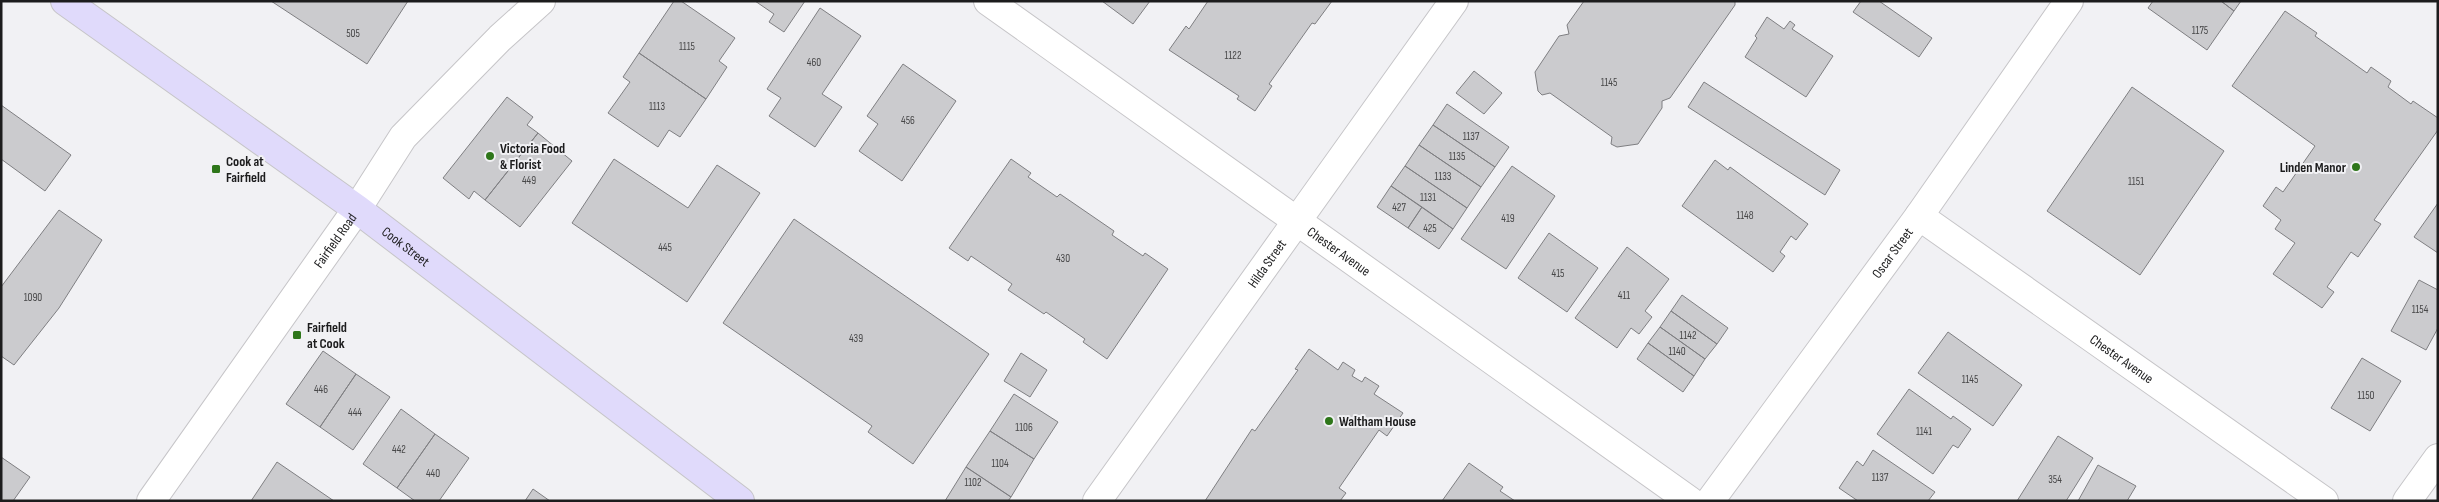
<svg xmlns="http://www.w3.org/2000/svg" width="2439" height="502" viewBox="0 0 2439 502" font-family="'Sofia Sans Condensed',sans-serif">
<rect width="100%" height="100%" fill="#f1f1f4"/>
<!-- building -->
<path fill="#cbcbce" stroke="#7f7f82" d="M271,1H408L367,64Z
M674,1H681L735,38L719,61L727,67L706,99L639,53Z
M755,1H805L784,32L769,22L774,14Z
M1102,1H1150L1133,24Z
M1208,1H1332L1315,24L1312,23L1269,84L1272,86L1255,111L1237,99L1239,96L1169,50L1186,26L1189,29Z
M1584,1H1735V5L1670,98L1662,101V108L1638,144L1617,147L1611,144L1612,137L1550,93L1542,95L1538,91L1535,72L1559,36L1569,34L1567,25Z
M1861,1H1879L1932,38L1919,57L1853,12Z
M2153,1H2221L2234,11L2207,50L2148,8Z
M2221,1H2241L2234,11Z
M820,8L861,36L822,94L842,107L815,147L769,116L781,98L767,89Z
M2285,11L2317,33L2315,36L2367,73L2371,67L2391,81L2388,87L2411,104L2413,101L2438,118V130L2374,220L2381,224L2358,257L2351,252L2327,287L2334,292L2322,308L2273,274L2295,243L2275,229L2281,220L2263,206L2276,187L2283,192L2315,146L2232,86Z
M1767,17L1784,29L1790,21L1795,25L1792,29L1833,56L1806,97L1745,57L1757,38L1755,36Z
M639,53L706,99L680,137L669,130L658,147L608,113L630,82L623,77Z
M903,64L956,101L902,181L859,151L878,124L867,116Z
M1474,71L1502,93L1484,114L1456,93Z
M1704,82L1840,170L1825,195L1688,107Z
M2132,87L2224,151L2140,275L2047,211Z
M507,97L533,117L527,125L538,133L485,200L474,191L469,199L443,178Z
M1447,104L1509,147L1495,167L1433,125Z
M1,105L71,155L45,191L1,159Z
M1433,125L1495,167L1481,187L1419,145Z
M538,133L572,161L520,227L485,200Z
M1419,145L1481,187L1467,208L1405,166Z
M614,159L688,208L717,165L760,193L687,302L572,223Z
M1011,159L1031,173L1028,177L1057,197L1060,194L1114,231L1112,235L1143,256L1145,253L1168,269L1107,359L1083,342L1085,339L1046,312L1044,314L1008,290L1012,284L971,256L968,261L949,248Z
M1715,160L1728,170L1730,167L1808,224L1796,240L1791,236L1780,252L1785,256L1773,272L1682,206Z
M1405,166L1467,208L1453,229L1391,186Z
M1512,166L1555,196L1506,269L1461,239Z
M1391,186L1422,207L1408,228L1377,207Z
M2438,203V253L2414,237Z
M1422,207L1453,229L1439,249L1408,228Z
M59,210L102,240L59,308L14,365L1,356V287Z
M794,219L989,354L913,464L868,432L872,426L723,323Z
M1549,233L1598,268L1567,312L1518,278Z
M1627,247L1669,279L1645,311L1652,317L1639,334L1631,328L1617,348L1575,318Z
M2419,280L2438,290V328L2426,350L2391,331Z
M1682,295L1728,328L1717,344L1671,311Z
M1671,311L1717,344L1705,359L1660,327Z
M1660,327L1705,359L1694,376L1648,343Z
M1948,332L2022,385L1993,426L1918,373Z
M1648,343L1694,376L1683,392L1637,359Z
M1309,349L1338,370L1343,362L1355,370L1352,376L1362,382L1365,377L1379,386L1374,394L1403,413L1387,436L1379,430L1339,488L1346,493L1340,501H1205L1252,429L1255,431L1298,370L1295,369Z
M323,351L356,374L320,427L286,404Z
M1021,353L1047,370L1030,397L1004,381Z
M2362,358L2401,381L2370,431L2331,408Z
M356,374L390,397L353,450L320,427Z
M1909,389L1951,419L1953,416L1971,429L1958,448L1953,445L1933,474L1877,434Z
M1014,394L1058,422L1034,459L990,431Z
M401,409L435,434L397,488L363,464Z
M990,431L1034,459L1011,497L966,467Z
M435,434L469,458L439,501H415L397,488Z
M2058,436L2093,458L2066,501H2017Z
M1873,450L1935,492L1928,501H1858L1839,488L1857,461L1863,466Z
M1,457L30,477L13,501H1Z
M277,462L334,501H251Z
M1469,463L1503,487L1500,491L1515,501H1442Z
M2098,465L2136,486L2127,501H2078Z
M966,467L1011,497L1008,501H945Z
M533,489L550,501H525Z"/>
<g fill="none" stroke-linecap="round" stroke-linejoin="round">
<defs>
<g id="minor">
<path id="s1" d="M988,1L1690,501"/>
<path id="s2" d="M1919,216L2324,501"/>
<path id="s3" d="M1097,501L1454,1"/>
<path id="s4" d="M1710,501L1919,216L2069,1"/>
<path d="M2407,501L2438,458"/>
</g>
<g id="tertiary">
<path id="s5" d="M151,501L357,209L403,137L500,38L541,1"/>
</g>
<g id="secondary">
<path id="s6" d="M65,1L357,209L740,501"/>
</g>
</defs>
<!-- minor casing -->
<use href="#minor" stroke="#c6c5c8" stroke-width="30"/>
<!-- tertiary casing -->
<use href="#tertiary" stroke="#c6c5c8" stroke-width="30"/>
<!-- secondary casing -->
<use href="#secondary" stroke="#c6c5c8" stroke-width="30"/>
<!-- minor -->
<use href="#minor" stroke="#fff" stroke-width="28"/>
<!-- tertiary -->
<use href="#tertiary" stroke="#fff" stroke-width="28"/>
<!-- secondary -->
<use href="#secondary" stroke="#e0dafb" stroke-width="28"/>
</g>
<!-- markers -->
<g fill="#2e761a" stroke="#f1f1f4" stroke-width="2">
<circle cx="490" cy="156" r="5"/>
<circle cx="2356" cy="167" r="5"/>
<rect x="211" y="164" width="10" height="10" rx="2.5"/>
<rect x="292" y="330" width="10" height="10" rx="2.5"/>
<circle cx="1329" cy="421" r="5"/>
</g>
<g text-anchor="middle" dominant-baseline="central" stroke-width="4" stroke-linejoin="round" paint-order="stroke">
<!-- number labels -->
<g font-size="11" fill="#484849">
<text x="2200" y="30">1175</text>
<text x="353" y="33">505</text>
<text x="687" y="46">1115</text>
<text x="1233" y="55">1122</text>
<text x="814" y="62">460</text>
<text x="1609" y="82">1145</text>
<text x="657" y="106">1113</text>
<text x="908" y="120">456</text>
<text x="1471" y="136">1137</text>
<text x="1457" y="156">1135</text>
<text x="1443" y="176">1133</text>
<text x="529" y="180">449</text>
<text x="2136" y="181">1151</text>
<text x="1428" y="197">1131</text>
<text x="1399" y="207">427</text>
<text x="1745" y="215">1148</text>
<text x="1508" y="218">419</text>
<text x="1430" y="228">425</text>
<text x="665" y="247">445</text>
<text x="1063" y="258">430</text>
<text x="1558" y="273">415</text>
<text x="1624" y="295">411</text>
<text x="33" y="297">1090</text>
<text x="2420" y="309">1154</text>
<text x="1688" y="335">1142</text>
<text x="856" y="338">439</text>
<text x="1677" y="351">1140</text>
<text x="1970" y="379">1145</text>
<text x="321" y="389">446</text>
<text x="2366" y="395">1150</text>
<text x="355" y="412">444</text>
<text x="1024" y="427">1106</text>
<text x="1924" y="431">1141</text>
<text x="399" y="449">442</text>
<text x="1000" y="463">1104</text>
<text x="433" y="473">440</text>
<text x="1880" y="477">1137</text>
<text x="2055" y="479">354</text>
<text x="973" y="482">1102</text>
</g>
<!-- poi labels -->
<g font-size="14" font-weight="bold" fill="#1c1c1d" stroke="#f1f1f4" text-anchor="start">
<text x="500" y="148">Victoria Food<tspan x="500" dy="16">&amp; Florist</tspan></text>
<text x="226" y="161">Cook at<tspan x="226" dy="16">Fairfield</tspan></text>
<text x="2346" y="167" text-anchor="end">Linden Manor</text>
<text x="307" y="327">Fairfield<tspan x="307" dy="16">at Cook</tspan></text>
<text x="1339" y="421">Waltham House</text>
</g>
<!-- street labels -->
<g font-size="14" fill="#1c1c1d" stroke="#f1f1f4">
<text stroke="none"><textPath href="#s5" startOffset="319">Fairfield Road</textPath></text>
<text stroke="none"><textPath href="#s6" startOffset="420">Cook Street</textPath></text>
<text stroke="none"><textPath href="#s1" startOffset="431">Chester Avenue</textPath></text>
<text stroke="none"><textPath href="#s4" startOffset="308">Oscar Street</textPath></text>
<text stroke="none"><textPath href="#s3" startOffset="292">Hilda Street</textPath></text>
<text stroke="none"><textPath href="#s2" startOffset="248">Chester Avenue</textPath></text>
</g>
</g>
<!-- border -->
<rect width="2439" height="502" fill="none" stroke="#1c1c1d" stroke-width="5"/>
</svg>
